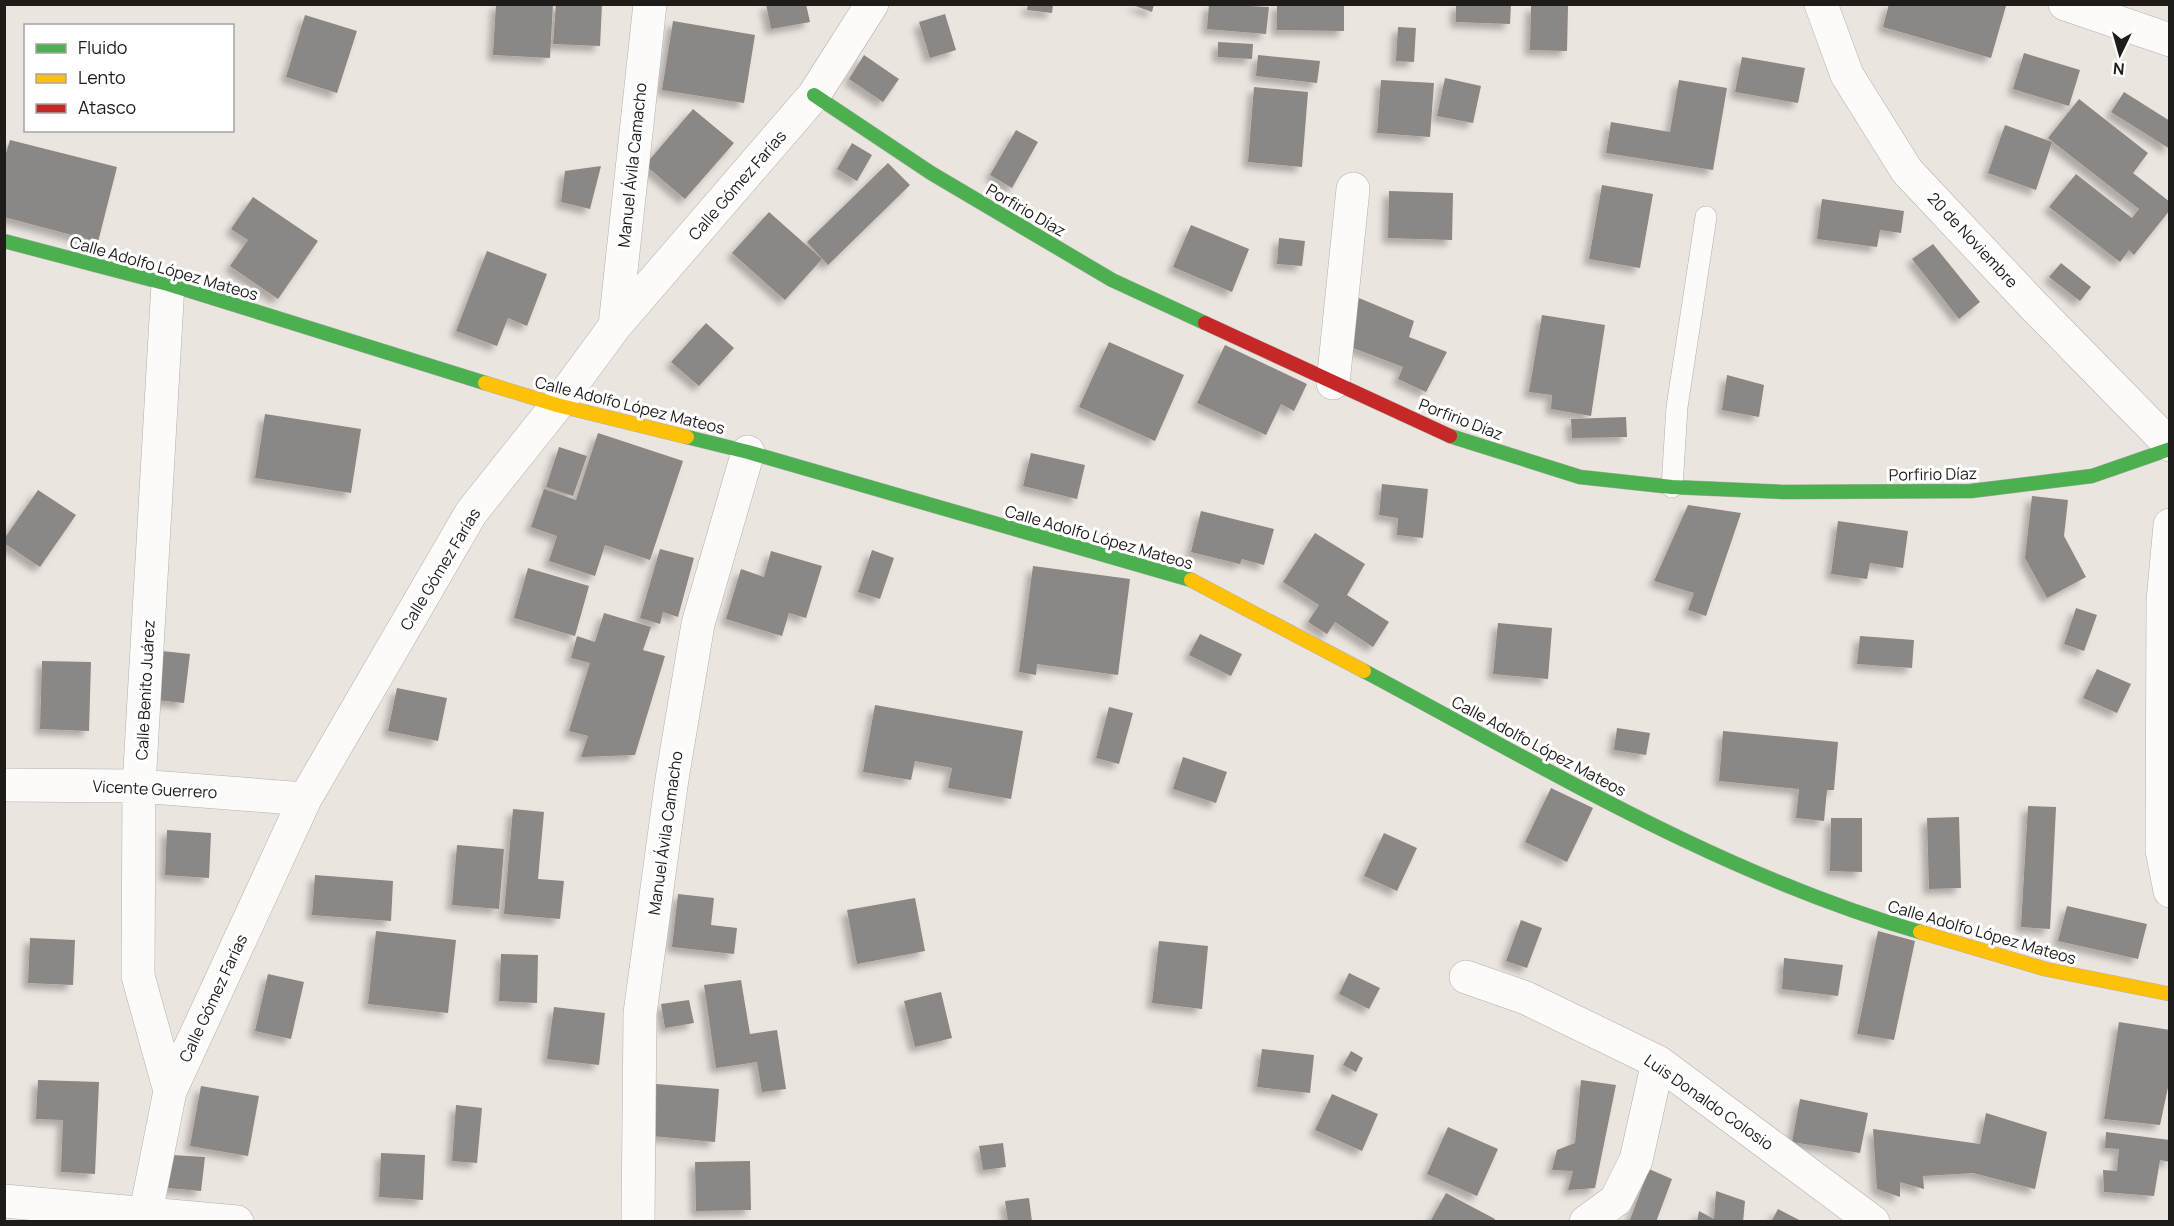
<svg xmlns="http://www.w3.org/2000/svg" width="2174" height="1226" viewBox="0 0 2174 1226" font-family="Manrope,sans-serif">
<defs>
<filter id="shadow"><feDropShadow dx="-5.5" dy="5.5" stdDeviation="3" flood-color="#0004"/></filter>
</defs>
<rect width="100%" height="100%" fill="#ebe5e0"/>
<!-- building -->
<path fill="#8b8784" filter="url(#shadow)" d="M496,4H553L550,58L493,55Z
M556,4H602L600,46L553,44Z
M766,4H806L810,22L771,29Z
M1028,4H1053L1052,13L1027,10Z
M1130,4H1154L1152,12Z
M1209,4L1269,7L1266,34L1207,29Z
M1277,4H1344V31L1277,30Z
M1456,4H1511L1510,24L1456,22Z
M1889,4H2002L2006,6L1991,58L1883,27Z
M1531,6H1568L1567,51L1530,50Z
M945,14L956,50L930,58L919,22Z
M305,15L357,31L337,93L286,77Z
M673,21L755,35L744,103L662,90Z
M1398,27L1416,28L1414,62L1396,61Z
M1218,42L1253,44L1252,59L1218,57Z
M2024,53L2080,70L2069,106L2013,89Z
M864,55L899,79L883,102L849,79Z
M1258,55L1320,61L1317,83L1256,76Z
M1742,57L1805,68L1798,103L1735,92Z
M1445,78L1481,86L1473,123L1437,116Z
M1381,80L1434,83L1430,137L1377,133Z
M1679,80L1727,88L1713,170L1606,153L1611,122L1670,132Z
M1254,87L1308,92L1302,167L1248,162Z
M2124,92L2170,121V149L2111,112Z
M2079,99L2148,153L2133,173L2170,202V210L2134,255L2129,250L2120,262L2049,207L2076,174L2132,218L2139,209L2048,138Z
M693,109L734,143L685,199L645,165Z
M2005,125L2052,142L2036,190L1988,173Z
M1016,130L1038,142L1012,188L990,175Z
M10,140L117,167L98,242L4,217V160Z
M852,143L872,155L857,181L837,169Z
M888,163L910,185L828,265L807,242Z
M601,166L590,209L561,202L565,171Z
M1602,185L1653,194L1640,268L1589,259Z
M1389,191L1453,193L1452,240L1388,238Z
M253,197L318,241L278,299L230,266L248,240L231,229Z
M1822,199L1904,211L1901,233L1880,230L1877,247L1817,239Z
M769,212L822,259L785,300L732,253Z
M1191,225L1249,249L1232,292L1173,267Z
M1279,238L1305,241L1302,266L1277,264Z
M1933,244L1980,302L1959,319L1912,259Z
M487,251L547,274L527,326L508,318L497,346L456,331Z
M2061,263L2091,287L2080,301L2049,277Z
M1359,298L1414,321L1409,337L1447,352L1426,392L1398,379L1403,367L1340,343Z
M1542,315L1605,325L1591,416L1551,409L1552,395L1529,392Z
M706,323L734,348L699,386L671,362Z
M1109,342L1184,375L1155,441L1079,407Z
M1225,345L1307,384L1294,411L1281,404L1266,435L1197,403Z
M1727,375L1764,385L1759,417L1722,410Z
M265,414L361,429L351,493L255,478Z
M1626,417L1627,437L1572,438L1571,419Z
M598,433L683,461L650,560L605,545L595,576L549,561L557,536L531,527L544,489L576,500Z
M559,447L587,456L573,496L546,487Z
M1031,453L1085,465L1077,499L1023,486Z
M1382,484L1428,489L1423,538L1397,535L1398,518L1379,515Z
M38,490L76,515L40,567L4,543V539Z
M2032,496L2068,500L2064,536L2086,577L2047,598L2025,558Z
M1688,505L1741,513L1706,616L1688,610L1694,593L1654,581Z
M1201,511L1274,529L1264,565L1242,559L1240,564L1191,552Z
M1838,521L1908,531L1903,568L1870,563L1867,579L1831,574Z
M1315,533L1365,564L1347,595L1389,622L1373,647L1335,622L1327,634L1308,622L1319,605L1283,582Z
M660,549L694,558L678,617L663,612L660,624L640,618Z
M872,550L894,558L880,599L858,592Z
M771,551L822,566L806,618L789,613L782,636L726,619L741,569L764,577Z
M1033,566L1130,579L1118,675L1037,664L1036,675L1019,672Z
M528,568L589,586L575,636L514,618Z
M2076,608L2097,615L2084,651L2064,644Z
M604,613L651,627L643,650L665,656L635,755L581,757L588,736L569,731L590,663L571,658L577,636L595,642Z
M1498,623L1552,628L1548,679L1493,674Z
M1200,634L1242,654L1231,676L1189,655Z
M1860,636L1914,640L1912,668L1857,664Z
M162,651L190,654L184,703L157,700Z
M42,661L91,662L89,731L40,729Z
M2097,669L2131,684L2117,713L2083,698Z
M397,688L447,698L438,741L388,731Z
M875,705L1023,731L1011,799L948,788L952,768L915,761L911,780L863,772Z
M1109,707L1133,713L1119,764L1096,758Z
M1617,728L1650,733L1646,755L1614,750Z
M1723,731L1838,742L1834,790H1827L1824,821L1796,818L1799,789L1719,781Z
M1183,757L1227,772L1216,803L1173,789Z
M1551,788L1593,808L1567,862L1525,842Z
M2028,806L2056,807L2050,929L2021,927Z
M513,809L544,812L538,879L564,881L560,919L504,914Z
M1959,817L1961,888L1929,889L1927,818Z
M1831,818H1862V872L1830,871Z
M167,830L211,833L209,878L165,875Z
M1384,833L1417,848L1397,891L1364,876Z
M457,845L504,849L499,909L452,905Z
M315,875L393,881L391,921L312,915Z
M678,894L714,898L711,925L737,928L734,954L672,947Z
M915,898L925,951L857,964L847,910Z
M2067,906L2147,924L2138,959L2058,941Z
M1521,920L1542,928L1527,968L1506,961Z
M376,931L456,940L448,1013L368,1004Z
M1878,931L1915,941L1894,1040L1857,1034Z
M30,938L75,940L73,985L28,983Z
M1159,941L1208,946L1202,1009L1152,1003Z
M501,954L538,955L537,1003L499,1001Z
M1784,958L1843,965L1838,996L1782,989Z
M1349,973L1380,988L1369,1009L1339,994Z
M268,974L304,982L291,1039L255,1031Z
M741,980L750,1034L777,1030L786,1089L762,1092L757,1062L716,1068L704,985Z
M941,992L952,1038L915,1047L904,1001Z
M689,1000L694,1023L665,1028L661,1004Z
M554,1007L605,1013L599,1065L547,1059Z
M2119,1022L2170,1030V1078L2160,1125L2104,1119Z
M1262,1049L1314,1055L1310,1093L1257,1087Z
M1351,1051L1363,1058L1356,1072L1343,1065Z
M38,1080L99,1082L95,1174L61,1172L63,1120L36,1119Z
M1581,1080L1616,1085L1595,1188L1568,1190L1573,1171L1552,1170L1557,1150L1575,1143Z
M656,1084L719,1089L715,1142L652,1136Z
M201,1086L259,1096L248,1156L190,1146Z
M1332,1094L1378,1114L1362,1151L1315,1130Z
M1800,1099L1868,1113L1860,1153L1792,1142Z
M456,1105L482,1108L477,1163L452,1161Z
M1986,1113L2047,1132L2035,1189L1973,1173L1923,1176L1924,1189L1900,1182V1197L1877,1189L1873,1129L1980,1144Z
M1448,1127L1498,1149L1477,1196L1427,1174Z
M2106,1132L2170,1140V1162L2160,1160L2154,1196L2104,1192L2103,1170L2117,1171L2119,1149L2105,1148Z
M1003,1143L1006,1167L983,1170L979,1146Z
M381,1153L425,1155L423,1200L379,1197Z
M173,1155L205,1157L201,1191L168,1188Z
M750,1161L751,1210L696,1211L695,1162Z
M1649,1169L1672,1179L1656,1222H1633L1630,1220Z
M1716,1191L1745,1201L1743,1222H1697L1699,1211L1714,1219Z
M1446,1193L1495,1219L1494,1222H1430Z
M1029,1198L1032,1222H1008L1005,1201Z
M1778,1209L1803,1222H1771Z"/>
<g fill="none" stroke-linecap="round" stroke-linejoin="round">
<defs>
<path id="lane" d="M1672,487L1677,407L1706,217"/>
<path id="street" d="M1821,4L1847,75L1907,171L2031,303L2170,445
M2065,4L2170,40
M168,284L139,786L138,976L170,1091
M615,326L650,4
M1333,383L1353,189
M2170,525L2163,601L2162,850L2170,891
M4,785L139,786L305,799
M1466,977L1526,998L1658,1062L1873,1222
M4,1201L237,1222
M144,1222L170,1091L305,799L471,513L557,405L615,326L814,95L872,4
M638,1222L640,1013L672,779L698,624L748,452
M1586,1222L1616,1200L1636,1160L1658,1062"/>
<path id="fast" d="M814,95L931,173L1112,280L1205,323
M4,241L168,284L485,383
M1450,436L1580,477L1672,487L1783,492L1971,491L2092,476L2170,449
M687,437L748,452L1191,580
M1364,671C1544,767 1722,875 1920,932"/>
<path id="slow" d="M485,383L557,405L687,437
M1191,580L1364,671
M1920,932L2045,969L2170,994"/>
<path id="jam" d="M1205,323L1450,436"/>
</defs>
<!-- lane casing -->
<use href="#lane" stroke="#b3afac" stroke-width="22"/>
<!-- street casing -->
<use href="#street" stroke="#b3afac" stroke-width="34"/>
<!-- fast casing -->
<use href="#fast" stroke="#b3afac" stroke-width="15"/>
<!-- slow casing -->
<use href="#slow" stroke="#b3afac" stroke-width="15"/>
<!-- jam casing -->
<use href="#jam" stroke="#b3afac" stroke-width="15"/>
<!-- lane -->
<use href="#lane" stroke="#fcfbfa" stroke-width="21"/>
<!-- street -->
<use href="#street" stroke="#fcfbfa" stroke-width="33"/>
<!-- fast -->
<use href="#fast" stroke="#4caf50" stroke-width="14"/>
<!-- slow -->
<use href="#slow" stroke="#ffc107" stroke-width="14"/>
<!-- jam -->
<use href="#jam" stroke="#c62828" stroke-width="14"/>
</g>
<g text-anchor="middle" dominant-baseline="central" stroke-width="6" stroke-linejoin="round" paint-order="stroke">
<!-- street labels -->
<g font-size="16" fill="#1f1b19" stroke="#fff">
<text transform="translate(632 165) rotate(-84)">Manuel Ávila Camacho</text>
<text transform="translate(737 185) rotate(-49)">Calle Gómez Farías</text>
<text transform="translate(1026 210) rotate(30)">Porfirio Díaz</text>
<text transform="translate(1973 240) rotate(47)">20 de Noviembre</text>
<text transform="translate(164 268) rotate(16)">Calle Adolfo López Mateos</text>
<text transform="translate(630 405) rotate(14)">Calle Adolfo López Mateos</text>
<text transform="translate(1461 419) rotate(21)">Porfirio Díaz</text>
<text transform="translate(1933 474) rotate(-1)">Porfirio Díaz</text>
<text transform="translate(1099 537) rotate(16)">Calle Adolfo López Mateos</text>
<text transform="translate(440 569) rotate(-59)">Calle Gómez Farías</text>
<text transform="translate(145 690) rotate(-87)">Calle Benito Juárez</text>
<text transform="translate(1539 746) rotate(28)">Calle Adolfo López Mateos</text>
<text transform="translate(155 789) rotate(3)">Vicente Guerrero</text>
<text transform="translate(665 833) rotate(-82)">Manuel Ávila Camacho</text>
<text transform="translate(1982 932) rotate(16)">Calle Adolfo López Mateos</text>
<text transform="translate(213 998) rotate(-65)">Calle Gómez Farías</text>
<text transform="translate(1709 1102) rotate(35)">Luis Donaldo Colosio</text>
</g>
</g>
<!-- border -->
<rect width="2174" height="1226" fill="none" stroke="#1f1b19" stroke-width="12"/>
<!-- legend -->
<rect x="24" y="24" width="210" height="108" fill="#ffffff" stroke="#a5a4a3" stroke-width="1.5"/>
<rect x="36" y="44" width="30" height="9" fill="#4caf50" stroke="#a5a4a3" stroke-width="1.5"/>
<text x="78" y="54" font-size="18" fill="#1f1b19">Fluido</text>
<rect x="36" y="74" width="30" height="9" fill="#ffc107" stroke="#a5a4a3" stroke-width="1.5"/>
<text x="78" y="84" font-size="18" fill="#1f1b19">Lento</text>
<rect x="36" y="104" width="30" height="9" fill="#c62828" stroke="#a5a4a3" stroke-width="1.5"/>
<text x="78" y="114" font-size="18" fill="#1f1b19">Atasco</text>
<!-- north arrow -->
<g transform="translate(2120 54) rotate(185)" stroke="#ffffff" stroke-width="4.5" paint-order="stroke">
<path d="M0-4.5L10 22L0 15L-10 22Z" fill="#1f1b19"/>
<text y="-9" font-size="16" font-weight="bold" text-anchor="middle" fill="#1f1b19">N</text>
</g>
</svg>
